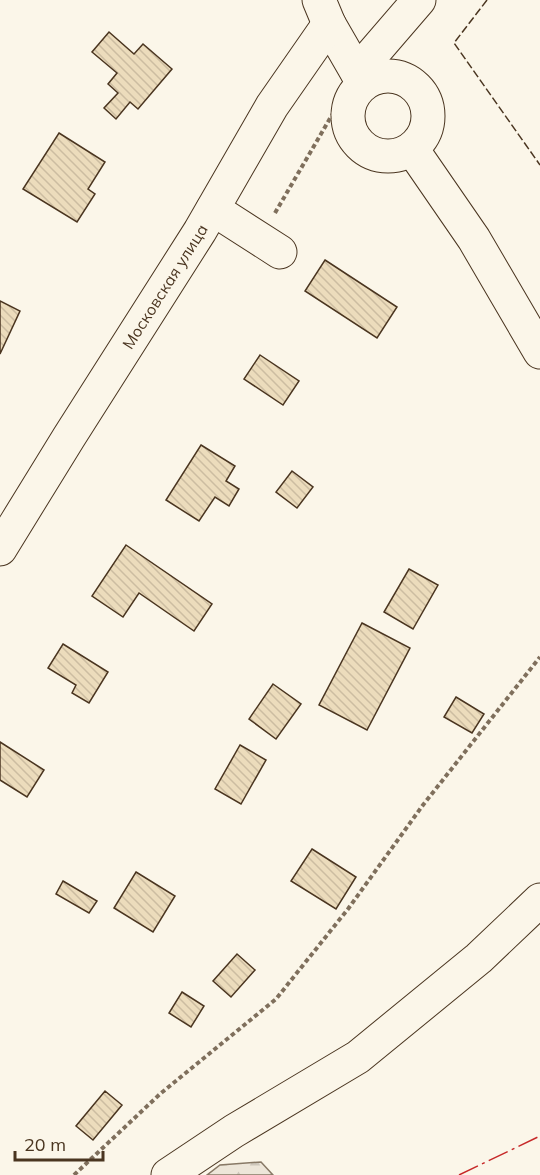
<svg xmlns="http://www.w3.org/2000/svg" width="540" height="1175" viewBox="0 0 540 1175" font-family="Mulish,sans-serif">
<defs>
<pattern id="forest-firs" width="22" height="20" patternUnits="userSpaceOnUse" patternTransform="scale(1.5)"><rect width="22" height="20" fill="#ede6d9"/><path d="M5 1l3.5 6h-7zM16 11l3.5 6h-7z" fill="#cdc6ba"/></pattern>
<pattern id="building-back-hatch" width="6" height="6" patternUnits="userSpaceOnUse" patternTransform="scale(1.5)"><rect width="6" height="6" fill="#ecdcbc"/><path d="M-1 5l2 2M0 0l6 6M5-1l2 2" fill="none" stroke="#ccbda1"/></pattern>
</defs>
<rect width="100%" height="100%" fill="#fbf6e9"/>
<!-- forest -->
<path fill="url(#forest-firs)" stroke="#887966" stroke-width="1.5" d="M261,1162L273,1175H207L220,1165Z"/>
<!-- building -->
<path fill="url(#building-back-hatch)" stroke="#4a3520" stroke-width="1.5" d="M109,32L134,54L143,44L172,69L138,109L130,102L116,119L104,108L118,93L108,84L117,73L92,52Z
M59,133L105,162L88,189L95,194L77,222L23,189Z
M325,260L397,307L377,338L305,291Z
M0,301L20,311L0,354Z
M260,355L299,381L283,405L244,379Z
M201,445L235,466L226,481L239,489L229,506L215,497L199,521L166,500Z
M292,471L313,487L297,508L276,492Z
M126,545L212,604L194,631L139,593L123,617L92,596Z
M409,569L438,585L413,629L384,612Z
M362,623L410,648L367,730L319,705Z
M63,644L108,672L89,703L72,693L76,685L48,668Z
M273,684L301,704L276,739L249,719Z
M456,697L484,714L472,733L444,717Z
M0,742L44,770L27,797L0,780Z
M240,745L266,760L241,804L215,789Z
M312,849L356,877L336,909L291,881Z
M136,872L175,896L153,932L114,908Z
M63,881L97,901L89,913L56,894Z
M237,954L255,970L231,997L213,981Z
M182,992L204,1006L191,1027L169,1013Z
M105,1091L122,1105L93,1140L76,1126Z"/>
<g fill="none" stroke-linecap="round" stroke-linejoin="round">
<defs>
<g id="minor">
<path d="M319,0L329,24L363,83"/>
<path d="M357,72L419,0"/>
<circle cx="388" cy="116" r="40"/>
<path d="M412,149L474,239L540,352"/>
<path d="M213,209L280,252"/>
<path id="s1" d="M0,549L69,437L200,231L272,106L329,24"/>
<path d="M168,1175L234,1131L358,1057L479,958L540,900"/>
</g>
</defs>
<!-- minor casing -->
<use href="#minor" stroke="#4a3520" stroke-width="35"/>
<!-- path -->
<path stroke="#7f6f5c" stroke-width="4" stroke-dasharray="4.5 3" stroke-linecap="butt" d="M275,213L339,103
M74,1175L160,1094L276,999L348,909L423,805L540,657"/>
<!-- minor -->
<use href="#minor" stroke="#fbf6e9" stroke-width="33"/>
<!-- fence -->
<path stroke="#4a3520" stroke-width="1.5" stroke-dasharray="8 3" stroke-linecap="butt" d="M487,0L454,43L540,165"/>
<!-- power -->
<path stroke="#c62828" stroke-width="1.5" stroke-dasharray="21 4.5 3 4.5" stroke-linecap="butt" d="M459,1175L540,1136"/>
</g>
<g text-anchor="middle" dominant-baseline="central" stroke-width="4.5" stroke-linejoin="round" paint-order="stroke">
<!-- street labels -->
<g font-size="16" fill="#4a3520" stroke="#fbf6e9">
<text stroke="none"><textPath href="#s1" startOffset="310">Московская улица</textPath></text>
</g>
</g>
<!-- scale -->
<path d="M15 1151v9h88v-9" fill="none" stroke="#4a3520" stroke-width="3"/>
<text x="24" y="1151" font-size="18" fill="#4a3520" stroke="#fbf6e9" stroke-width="4.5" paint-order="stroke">20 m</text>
</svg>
